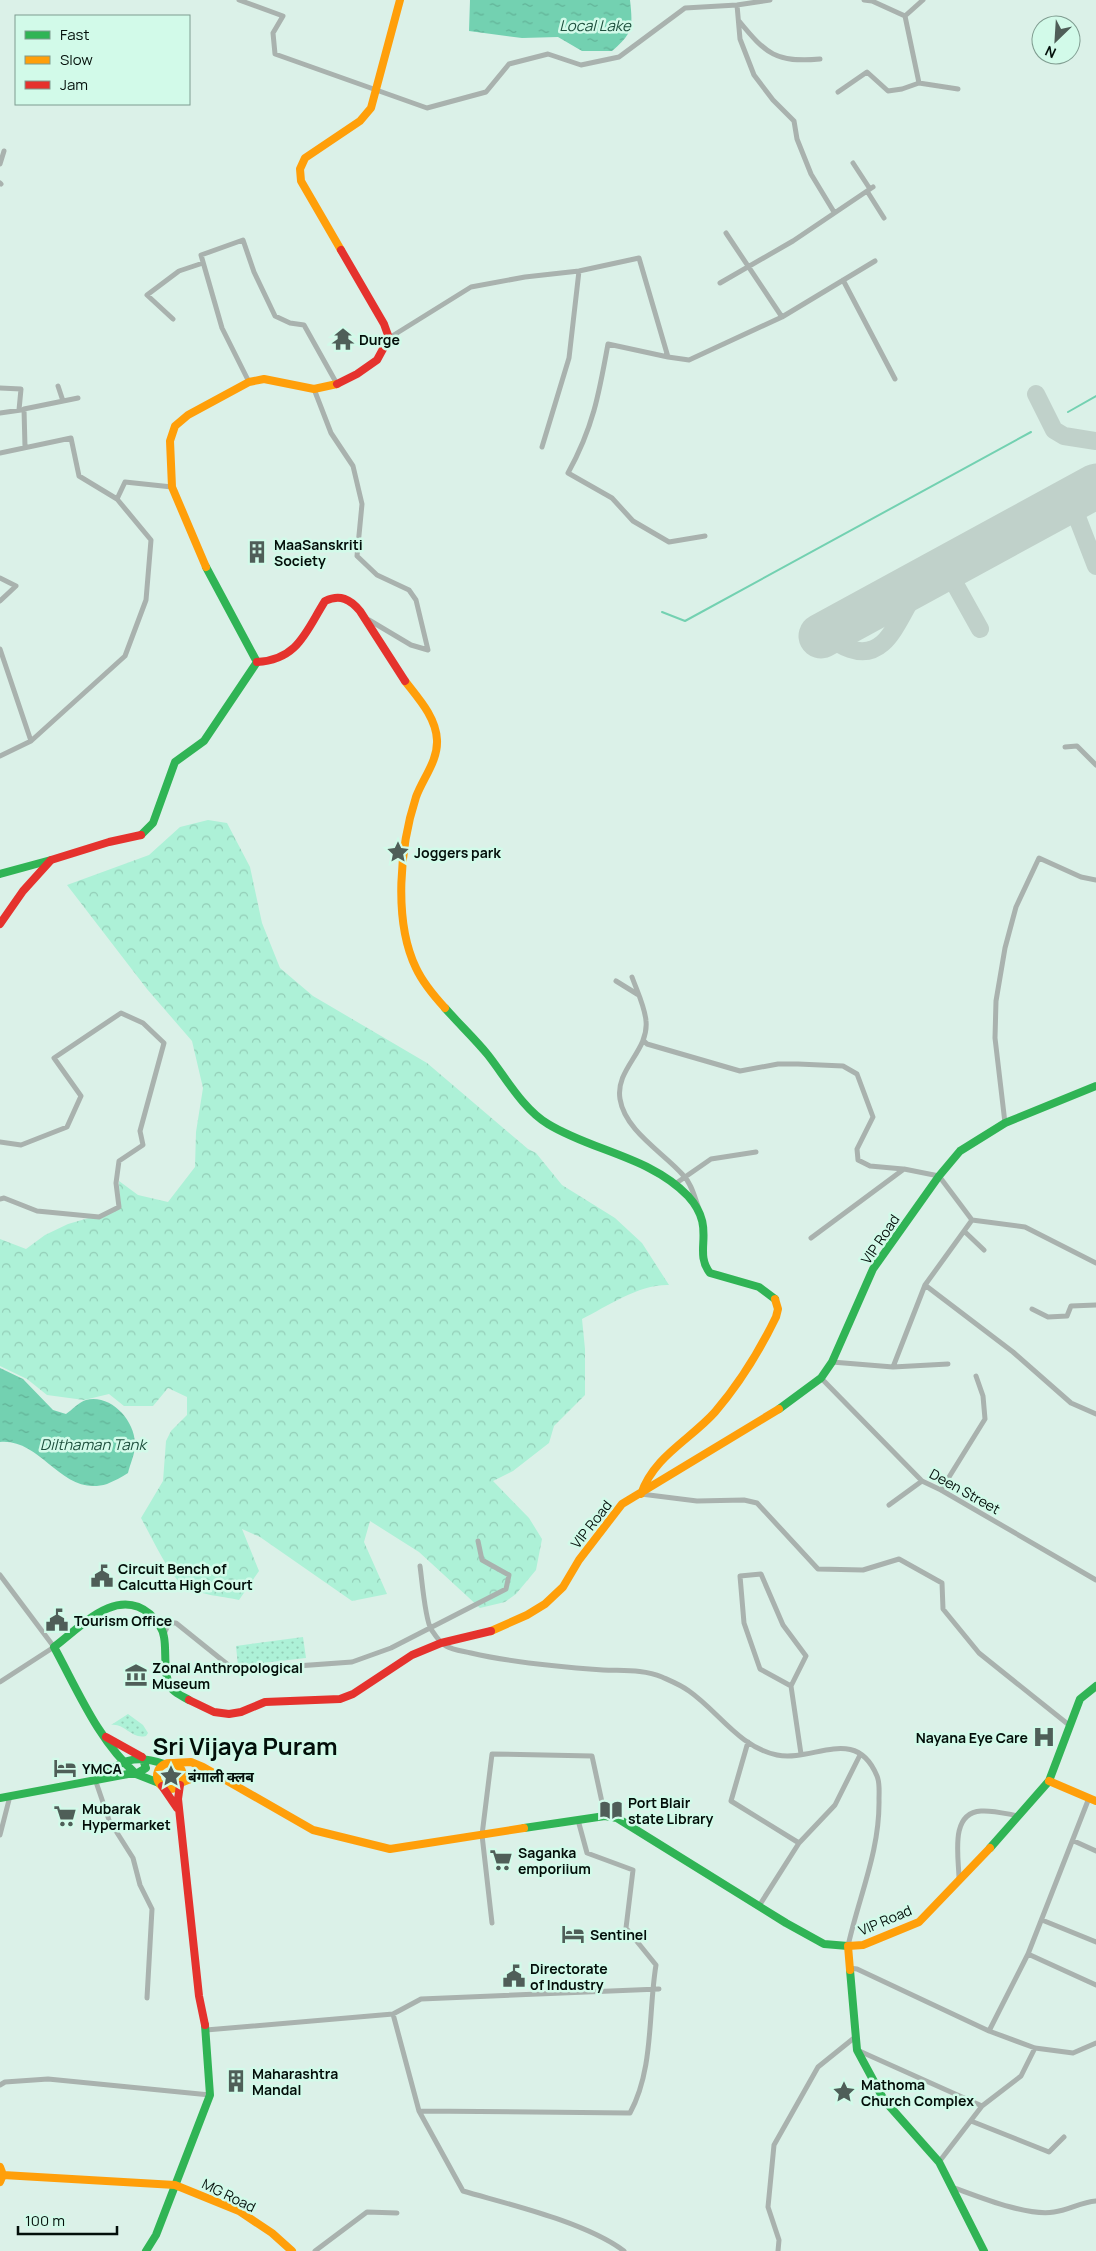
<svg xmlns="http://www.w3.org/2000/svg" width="1096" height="2251" viewBox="0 0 1096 2251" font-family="Manrope,'Noto Sans Devanagari',sans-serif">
<defs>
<pattern id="grass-dots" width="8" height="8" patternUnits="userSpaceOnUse" patternTransform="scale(1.25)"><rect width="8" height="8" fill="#adf1d7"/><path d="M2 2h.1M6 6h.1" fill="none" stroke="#93cdb7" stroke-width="1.8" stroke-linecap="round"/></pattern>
<pattern id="park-crowns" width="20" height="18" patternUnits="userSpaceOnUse" patternTransform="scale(1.25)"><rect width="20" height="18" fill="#adf1d7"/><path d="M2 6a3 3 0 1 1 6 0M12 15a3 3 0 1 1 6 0" fill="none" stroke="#93cdb7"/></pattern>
<pattern id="water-ripples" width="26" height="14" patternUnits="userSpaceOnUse" patternTransform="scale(1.25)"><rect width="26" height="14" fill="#73d1b1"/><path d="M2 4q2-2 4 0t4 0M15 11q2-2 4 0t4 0" fill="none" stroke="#62b297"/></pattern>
</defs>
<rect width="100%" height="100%" fill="#dbf1e8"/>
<!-- grass -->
<path fill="url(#grass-dots)" d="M303,1637L306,1658L238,1666L236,1646Z
M128,1714L143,1725L148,1733L146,1736C132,1740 125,1723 111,1725Z"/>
<!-- park -->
<path fill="url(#park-crowns)" d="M208,820L227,823L250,867L262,923L280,968L313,996L427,1063L528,1149L536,1153L562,1185L615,1218L642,1243L669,1285C639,1284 608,1306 582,1319L585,1349V1395L554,1426L549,1443L513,1471L493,1481L529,1518L542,1539L536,1570L516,1594L505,1602L480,1608L419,1552L370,1521L364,1542L387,1594L352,1601L260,1537L242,1529L259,1571L239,1600C221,1596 197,1595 182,1584C169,1575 150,1534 141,1518L163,1481L166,1441L171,1431L187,1415V1397L168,1388L153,1406H124L109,1394L84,1400L47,1395L27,1379L0,1366V1239L26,1249L45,1235L68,1224L120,1209L119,1181L138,1195L168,1202L195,1167L196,1132L203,1088L192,1041L147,989L67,885L149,855L180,827Z"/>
<!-- water -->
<path fill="url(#water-ripples)" d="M470,0H630C633,27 633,33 612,51H582L558,37L522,38L469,31Z
M0,1368L23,1379L53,1410L66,1414C72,1410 79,1402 86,1400C110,1394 134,1419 135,1443C136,1452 130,1464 128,1473C122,1477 114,1481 107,1484C62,1498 42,1438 0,1442Z"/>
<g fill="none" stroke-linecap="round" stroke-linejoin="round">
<!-- stream -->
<path stroke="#73d1b1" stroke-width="2" d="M1068,412L1096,396
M662,612L685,621L1031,432"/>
<!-- taxiway -->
<path stroke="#c0d1ca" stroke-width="18" d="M1036,394L1054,430L1064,436L1096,441
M1075,498L1072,504L1096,566
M946,568L980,629
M874,607L834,616L827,624C829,636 838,645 850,649C882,660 894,629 908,605C914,595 921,586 929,577"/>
<!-- runway -->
<path stroke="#c0d1ca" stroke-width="45" d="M821,636L1096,486"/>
<!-- street -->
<path stroke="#a9b2ae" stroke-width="5" d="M239,0L283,16L273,33L275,54L427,108L486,92L509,64L548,54L581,65L619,57L685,8L737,5L770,0
M864,0L872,1L905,16L923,0
M737,5L740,39L754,75L773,100L794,121L797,139L811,174L834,212
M739,21C766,54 776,63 820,59
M919,83L958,89
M838,92L867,72L888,91L902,89L919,83L905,16
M853,163L870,189
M0,164L4,151
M0,183L1,184
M867,191L884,218
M726,233L782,317
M843,280L895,379
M720,283L793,241L873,187
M173,319L147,295L179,271L203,263
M389,338L471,287L525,277L579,271L639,258L668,357L608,344C599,394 593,428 568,473L612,498L633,521L669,542L705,536
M668,357L689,360L782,317L875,261
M249,382L222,328L201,255L243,240L254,272L275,316L290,323L304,325L337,384
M58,386L63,401
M0,388L21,389L19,410
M314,389L331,433L353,466L362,504L357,556L377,575L409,590L416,600L428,650L411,645L369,620
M0,413L21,410
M25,447L24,409L78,398
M542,447L569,358L579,271
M0,453L71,438L79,476L117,499L151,540L146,600L125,656L31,741L0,756
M117,499L125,482L172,487
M0,578L16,586L0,601
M0,649L31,741
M1065,747L1077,746L1096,765
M632,977C637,991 645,1007 646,1021C649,1051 615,1069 620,1099C625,1131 664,1153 683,1175C691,1183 694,1195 698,1206
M616,981L637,994
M644,1041L647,1044L740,1071L778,1064H798L843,1066L857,1074L873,1117L857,1149L858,1160L870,1166L903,1169
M1005,1123L995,1038L996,1001L1005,948L1016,907L1039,858L1081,877L1096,880
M0,1142L21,1145L67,1127L81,1096L54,1058L121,1013L143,1023L164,1043L140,1131L143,1145L119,1161L116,1183L119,1207L99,1217L37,1211L4,1198L0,1199
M675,1184L711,1159L756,1152
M972,1220L1025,1227L1096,1263
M964,1231L984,1250
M811,1238L904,1169L939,1176L972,1220L925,1285L893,1367L832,1362
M925,1285L1013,1352L1071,1403L1096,1414
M1032,1309L1048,1317L1067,1316L1071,1306L1096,1305
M893,1367L948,1364
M821,1378L922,1481L941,1490L1096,1580
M941,1490L985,1419L983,1396L976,1376
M641,1494L697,1501L744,1500L757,1503L818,1569L863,1570L899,1559L942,1583L943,1609L979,1653L1069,1725
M889,1505L922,1481
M420,1566C422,1580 425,1619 431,1629C435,1635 440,1643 446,1646C453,1650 463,1651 471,1653C514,1663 559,1667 603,1670C623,1671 643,1669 662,1677C671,1681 681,1685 689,1691C719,1712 739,1747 777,1755C814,1762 856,1725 877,1776C880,1783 879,1792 879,1799C880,1851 859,1896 848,1946
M0,1575L54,1647L0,1682
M164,1634L169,1623H176L232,1668L242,1670L352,1662L391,1648L506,1589L509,1575L482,1560L478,1541
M791,1686L760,1669L744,1623L740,1576L761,1574L783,1625L806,1656L791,1686L801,1754
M748,1742L731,1801L799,1843
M96,1782L109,1820L133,1858L140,1885L152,1909L147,1998
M0,1835L10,1796
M1074,1841L1096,1851
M959,1879C959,1858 949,1813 981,1811C993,1810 1007,1814 1019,1816
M759,1906L799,1843L835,1805L860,1755
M1042,1920L1096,1942
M492,1923L482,1835L492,1754L592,1756L605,1816
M1028,1954L1096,1985
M849,1968L857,1969L989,2031L1035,2048L1073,2053L1096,2043
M393,2014L419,2111L463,2191C511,2205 585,2222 624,2251
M206,2030L393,2014L421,1999L659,1989
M989,2031L1028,1954L1089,1798
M857,2050L982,2106L1021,2076L1035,2048
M0,2085L5,2082L48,2079L210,2095
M419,2111L630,2113C654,2069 648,2013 656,1965L626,1928L633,1870L587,1853L578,1820
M971,2121L1049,2152L1064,2137
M939,2162L982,2106
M952,2187C977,2196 1028,2217 1054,2212C1069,2210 1081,2202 1096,2201
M315,2251L367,2212L397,2213
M778,2251L779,2240L768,2207L774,2145L818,2067L854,2038"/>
<!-- fast -->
<path stroke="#30b455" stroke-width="8" d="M141,835L153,823L175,762L204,741L257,662L206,567
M0,874L51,860
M445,1008C459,1024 475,1039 488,1055C506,1078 523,1109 548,1124C592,1151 651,1157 688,1196C718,1229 692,1250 710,1273L759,1287L775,1299
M779,1409L821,1378L832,1362L873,1269L939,1176L960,1151L1005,1123L1096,1086
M136,1774C98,1740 78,1691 54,1647C81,1627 116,1586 150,1614C156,1620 163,1628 164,1637C167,1652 162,1678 173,1690C177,1694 184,1697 189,1700
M136,1774L146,1768L142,1757
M97,1780C121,1760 134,1754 164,1764
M0,1798L128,1774H136L159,1783
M524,1828L605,1816L617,1818L786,1923L824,1944L848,1946
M990,1848L1049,1781L1080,1699L1096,1686
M850,1970L857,2050L884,2100L939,2162L984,2251
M146,2251L156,2235L210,2095L205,2025"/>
<!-- slow -->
<path stroke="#ff9f0a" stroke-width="8" d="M341,250L301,181L300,169L305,158L360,121L371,108L400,0
M206,567L172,487L170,441L175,426L188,415L249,382L264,379L314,389L337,384
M405,681C418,698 436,717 437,740C438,761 423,778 416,797C400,846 393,920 416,968C423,983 434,996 445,1008
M641,1494C654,1456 690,1440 715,1412C739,1384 760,1350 776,1317L778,1309L775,1299
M491,1631L527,1615L545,1604L563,1587L579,1560L622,1504L779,1409
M157 1776a13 13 0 1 1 26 0a13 13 0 1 1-26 0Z
M173,1763L191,1762L203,1767L313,1830L390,1849L524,1828
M1049,1781L1096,1801
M183,1782L203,1774L214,1776
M850,1970L848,1946L863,1945L919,1922L990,1848
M0,2167L3,2175L0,2182
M3,2175L175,2185L239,2211L272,2233L292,2251"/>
<!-- jam -->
<path stroke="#e5322d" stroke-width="8" d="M337,384L357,374L377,360L389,338L384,324L341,250
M257,662C298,660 306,631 325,601C340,594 350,599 360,611L405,681
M0,924L23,891L51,860L109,842L141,835
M189,1700L214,1712L229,1714L241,1712L265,1702L340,1699L353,1694L412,1655L441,1643L491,1631
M106,1737L142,1757
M180,1785L178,1799L199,1996L205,2025
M162,1786L177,1808"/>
</g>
<!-- icons -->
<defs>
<symbol id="temple-bare" viewBox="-9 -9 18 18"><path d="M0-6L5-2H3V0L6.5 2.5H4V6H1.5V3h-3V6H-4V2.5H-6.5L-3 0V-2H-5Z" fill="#4f5e58" stroke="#d2fae9" stroke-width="2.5" paint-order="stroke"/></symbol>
<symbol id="building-bare" viewBox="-9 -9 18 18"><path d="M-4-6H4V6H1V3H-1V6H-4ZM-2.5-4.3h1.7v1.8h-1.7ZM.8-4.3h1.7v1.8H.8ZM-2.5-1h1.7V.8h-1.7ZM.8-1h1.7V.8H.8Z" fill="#4f5e58" stroke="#d2fae9" stroke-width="2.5" paint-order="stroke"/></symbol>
<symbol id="sight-bare" viewBox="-9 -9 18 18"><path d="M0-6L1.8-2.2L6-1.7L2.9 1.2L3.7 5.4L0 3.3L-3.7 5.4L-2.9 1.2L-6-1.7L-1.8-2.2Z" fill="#4f5e58" stroke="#d2fae9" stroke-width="2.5" paint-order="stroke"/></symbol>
<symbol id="civic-bare" viewBox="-9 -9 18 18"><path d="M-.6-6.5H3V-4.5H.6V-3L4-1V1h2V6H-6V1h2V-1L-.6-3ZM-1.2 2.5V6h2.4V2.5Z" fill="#4f5e58" stroke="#d2fae9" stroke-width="2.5" paint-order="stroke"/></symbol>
<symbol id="museum-bare" viewBox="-9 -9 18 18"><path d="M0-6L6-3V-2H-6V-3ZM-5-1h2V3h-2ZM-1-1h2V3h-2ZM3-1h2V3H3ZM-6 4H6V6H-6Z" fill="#4f5e58" stroke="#d2fae9" stroke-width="2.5" paint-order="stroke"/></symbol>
<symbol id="hospital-bare" viewBox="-9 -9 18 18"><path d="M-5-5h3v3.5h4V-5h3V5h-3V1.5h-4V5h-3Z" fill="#4f5e58" stroke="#d2fae9" stroke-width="2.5" paint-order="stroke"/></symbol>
<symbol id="hotel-bare" viewBox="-9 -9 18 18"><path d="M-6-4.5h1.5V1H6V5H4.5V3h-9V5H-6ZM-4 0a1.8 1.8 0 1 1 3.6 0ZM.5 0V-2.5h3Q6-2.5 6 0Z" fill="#4f5e58" stroke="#d2fae9" stroke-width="2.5" paint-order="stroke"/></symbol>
<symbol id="library-bare" viewBox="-9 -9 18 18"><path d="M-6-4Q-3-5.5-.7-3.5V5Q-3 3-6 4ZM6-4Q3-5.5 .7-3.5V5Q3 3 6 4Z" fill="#4f5e58" stroke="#d2fae9" stroke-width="2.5" paint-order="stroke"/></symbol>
<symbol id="supermarket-bare" viewBox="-9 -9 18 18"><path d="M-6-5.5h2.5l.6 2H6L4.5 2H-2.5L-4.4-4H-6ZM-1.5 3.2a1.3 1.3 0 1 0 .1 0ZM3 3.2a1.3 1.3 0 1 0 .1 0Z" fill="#4f5e58" stroke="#d2fae9" stroke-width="2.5" paint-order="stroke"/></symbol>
</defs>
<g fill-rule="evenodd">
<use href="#temple-bare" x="327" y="323" width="32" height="32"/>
<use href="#building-bare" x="241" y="536" width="32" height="32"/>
<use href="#sight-bare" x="382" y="836" width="32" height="32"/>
<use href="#civic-bare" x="86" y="1560" width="32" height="32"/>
<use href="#civic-bare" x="41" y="1604" width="32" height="32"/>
<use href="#museum-bare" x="120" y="1659" width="32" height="32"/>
<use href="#hospital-bare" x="1028" y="1721" width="32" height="32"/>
<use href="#hotel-bare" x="49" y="1752" width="32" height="32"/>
<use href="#sight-bare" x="155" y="1760" width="32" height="32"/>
<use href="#library-bare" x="595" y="1794" width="32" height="32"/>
<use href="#supermarket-bare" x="49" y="1800" width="32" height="32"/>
<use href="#supermarket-bare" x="485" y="1844" width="32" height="32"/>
<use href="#hotel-bare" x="557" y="1918" width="32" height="32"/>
<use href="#civic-bare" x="498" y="1960" width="32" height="32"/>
<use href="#building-bare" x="220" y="2065" width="32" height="32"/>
<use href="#sight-bare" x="828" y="2076" width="32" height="32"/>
</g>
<g text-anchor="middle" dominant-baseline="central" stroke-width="5" stroke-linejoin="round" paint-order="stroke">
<!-- poi labels -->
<g font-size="14" font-weight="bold" fill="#030f0a" stroke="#d2fae9" text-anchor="start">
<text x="359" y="339">Durge</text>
<text x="274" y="544">MaaSanskriti<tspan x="274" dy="16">Society</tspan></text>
<text x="414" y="852">Joggers park</text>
<text x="118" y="1568">Circuit Bench of<tspan x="118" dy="16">Calcutta High Court</tspan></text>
<text x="74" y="1620">Tourism Office</text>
<text x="152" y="1667">Zonal Anthropological<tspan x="152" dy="16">Museum</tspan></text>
<text x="1028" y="1737" text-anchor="end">Nayana Eye Care</text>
<text x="82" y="1768">YMCA</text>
<text x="188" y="1776">बंगाली क्लब</text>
<text x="628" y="1802">Port Blair<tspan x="628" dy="16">state Library</tspan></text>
<text x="82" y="1808">Mubarak<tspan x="82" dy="16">Hypermarket</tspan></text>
<text x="518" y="1852">Saganka<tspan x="518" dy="16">emporiium</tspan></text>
<text x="590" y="1934">Sentinel</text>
<text x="530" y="1968">Directorate<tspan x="530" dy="16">of Industry</tspan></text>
<text x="252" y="2073">Maharashtra<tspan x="252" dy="16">Mandal</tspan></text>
<text x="861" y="2084">Mathoma<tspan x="861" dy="16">Church Complex</tspan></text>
</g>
<!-- street labels -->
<g font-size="14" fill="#030f0a" stroke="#d2fae9">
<text transform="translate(880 1239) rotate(-56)">VIP Road</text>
<text transform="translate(965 1491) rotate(29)">Deen Street</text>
<text transform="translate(591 1524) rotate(-52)">VIP Road</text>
<text transform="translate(885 1920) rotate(-23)">VIP Road</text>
<text transform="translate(229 2195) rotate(26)">MG Road</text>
</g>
<!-- water labels -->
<g font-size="15" font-style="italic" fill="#1d4f3d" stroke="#d2fae9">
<text x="595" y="25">Local Lake</text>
<text x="93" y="1444">Dilthaman Tank</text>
</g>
<!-- town labels -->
<g font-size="24" font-weight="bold" fill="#030f0a" stroke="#d2fae9">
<text x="245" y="1745">Sri Vijaya Puram</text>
</g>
</g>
<!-- legend -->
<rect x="15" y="15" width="175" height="90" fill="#d2fae9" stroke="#7f9c90"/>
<rect x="25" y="31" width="25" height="8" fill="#30b455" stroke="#7f9c90"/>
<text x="60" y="40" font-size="15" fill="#030f0a">Fast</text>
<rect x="25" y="56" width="25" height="8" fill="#ff9f0a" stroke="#7f9c90"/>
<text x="60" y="65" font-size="15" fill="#030f0a">Slow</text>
<rect x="25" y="81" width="25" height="8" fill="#e5322d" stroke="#7f9c90"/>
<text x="60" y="90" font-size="15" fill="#030f0a">Jam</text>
<!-- north arrow -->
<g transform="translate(1056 40) rotate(205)"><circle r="24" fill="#d2fae9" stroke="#7f9c90"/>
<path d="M0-4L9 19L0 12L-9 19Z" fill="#4f5e58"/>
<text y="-8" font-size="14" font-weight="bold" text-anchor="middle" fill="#030f0a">N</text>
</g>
<!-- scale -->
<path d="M18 2226v8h99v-8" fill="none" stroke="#030f0a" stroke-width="2.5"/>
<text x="25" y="2226" font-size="15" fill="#030f0a" stroke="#d2fae9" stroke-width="4" paint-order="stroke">100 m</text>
</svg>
